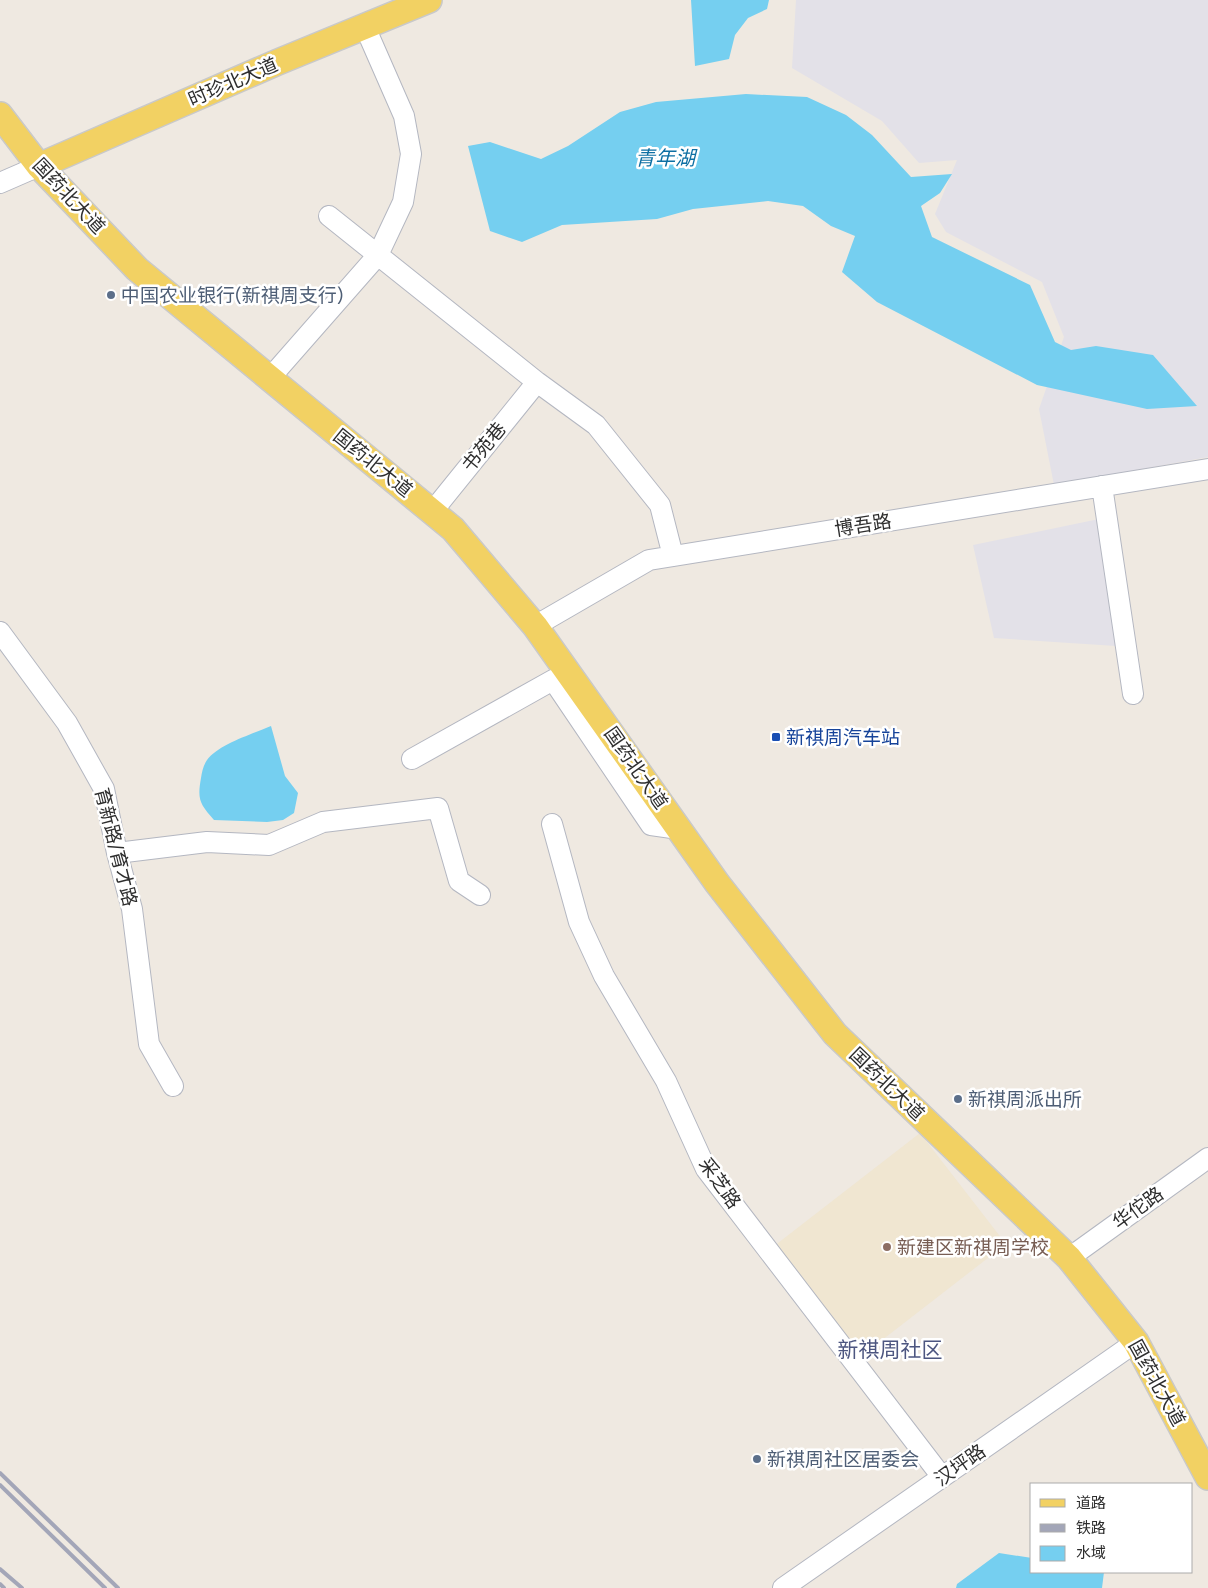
<svg xmlns="http://www.w3.org/2000/svg" width="1208" height="1588" viewBox="0 0 1208 1588" font-family="Figtree,'Noto Sans SC',sans-serif">
<rect width="100%" height="100%" fill="#efe9e1"/>
<!-- industrial -->
<path fill="#e3e1e8" d="M796,0H1208V457L1054,485L1039,409L1064,337L1042,282L946,232L935,214L957,160L919,163L882,121L792,68Z
M1099,519L1116,646L994,638L973,545Z"/>
<!-- education -->
<path fill="#f0e6d1" d="M920,1133L1006,1244L855,1361L769,1250Z"/>
<!-- water -->
<path fill="#75cff0" d="M691,0H769L767,9L748,18L735,35L729,59L695,66Z
M746,94L807,97L846,115L872,135L911,177L952,174L940,193L921,206L932,237L1030,285L1055,342L1071,350L1096,346L1153,355L1197,406L1147,409L1037,385L877,302L842,272L855,236L831,226L803,206L768,201L693,209L657,219L562,225L522,242L490,231L468,146L490,142L541,159L568,146L620,112L656,102Z
M271,726L285,776L298,793L294,813L283,820L267,822L214,820C200,804 197,800 201,778C202,772 203,766 207,760C219,744 253,734 271,726Z
M999,1553L1032,1558V1572H1104L1102,1588H956L957,1584Z"/>
<g fill="none" stroke-linecap="round" stroke-linejoin="round">
<defs>
<path id="minor" d="M0,183L39,166
M329,216L537,382L596,425L660,505L673,556
M270,378L378,255L403,202L411,154L404,116L365,27
M1102,486L1133,694
M432,512L537,382
M535,626L649,560L1208,469
M0,632L67,723L104,789L117,853L132,909L149,1044L173,1086
M412,759L553,680L651,825L679,829
M552,824L579,922L604,976L666,1081L706,1169L942,1477
M117,853L207,842L269,845L323,822L438,808L459,881L480,895
M1069,1258L1208,1158
M783,1588L1136,1342"/>
<path id="major" d="M0,115L39,166L137,269L453,529L535,626L717,883L835,1034L1069,1258L1136,1342L1208,1477
M39,166L278,62L429,0"/>
</defs>
<!-- minor casing -->
<use href="#minor" stroke="#b4b7c1" stroke-width="22"/>
<!-- major casing -->
<use href="#major" stroke="#c9c9c9" stroke-width="28"/>
<!-- minor -->
<use href="#minor" stroke="#fff" stroke-width="20"/>
<!-- major -->
<use href="#major" stroke="#f2d163" stroke-width="25"/>
<!-- rail -->
<path stroke="#a3a6b8" stroke-width="4" d="M0,1473L118,1588
M0,1485L105,1588
M0,1569L22,1588
M0,1584L4,1588"/>
</g>
<!-- markers -->
<g fill="#5c6f8a" stroke="#fff" stroke-width="2">
<circle cx="111" cy="295" r="5"/>
<circle cx="958" cy="1099" r="5"/>
<circle cx="757" cy="1459" r="5"/>
</g>
<rect fill="#1a4fb4" stroke="#fff" stroke-width="2" x="771" y="732" width="10" height="10" rx="2.5"/>
<circle fill="#8d6e63" stroke="#fff" stroke-width="2" cx="887" cy="1247" r="5"/>
<g text-anchor="middle" dominant-baseline="central" stroke-width="5" stroke-linejoin="round" paint-order="stroke">
<!-- street labels -->
<g font-size="19" fill="#2e2e2e" stroke="#fff">
<text transform="translate(233 82) rotate(-23)">时珍北大道</text>
<text transform="translate(69 196) rotate(47)">国药北大道</text>
<text transform="translate(484 447) rotate(-51)">书苑巷</text>
<text transform="translate(373 463) rotate(39)">国药北大道</text>
<text transform="translate(863 525) rotate(-9)">博吾路</text>
<text transform="translate(636 768) rotate(55)">国药北大道</text>
<text transform="translate(116 847) rotate(76)">育新路/育才路</text>
<text transform="translate(887 1084) rotate(44)">国药北大道</text>
<text transform="translate(720 1183) rotate(55)">采芝路</text>
<text transform="translate(1138 1208) rotate(-36)">华佗路</text>
<text transform="translate(1157 1383) rotate(61)">国药北大道</text>
<text transform="translate(960 1465) rotate(-35)">汉坪路</text>
</g>
<!-- service labels -->
<g font-size="19" fill="#4e5e75" stroke="#fff" text-anchor="start">
<text x="121" y="295">中国农业银行(新祺周支行)</text>
<text x="968" y="1099">新祺周派出所</text>
<text x="767" y="1459">新祺周社区居委会</text>
</g>
<!-- transit labels -->
<g font-size="19" fill="#164399" stroke="#fff" text-anchor="start">
<text x="786" y="737">新祺周汽车站</text>
</g>
<!-- education labels -->
<g font-size="19" fill="#785e54" stroke="#fff" text-anchor="start">
<text x="897" y="1247">新建区新祺周学校</text>
</g>
<!-- water labels -->
<g font-size="20" font-style="italic" fill="#0d6fa3" stroke="#fff">
<text x="665" y="158">青年湖</text>
</g>
<!-- quarter labels -->
<g font-size="21" fill="#4d5680" stroke="#fff">
<text x="890" y="1349">新祺周社区</text>
</g>
</g>
<!-- legend -->
<rect x="1030" y="1483" width="162" height="90" fill="#ffffff" stroke="#ababab"/>
<rect x="1040" y="1499" width="25" height="8" fill="#f2d163" stroke="#ababab"/>
<text x="1076" y="1508" font-size="15" fill="#2e2e2e">道路</text>
<rect x="1040" y="1524" width="25" height="8" fill="#a3a6b8" stroke="#ababab"/>
<text x="1076" y="1533" font-size="15" fill="#2e2e2e">铁路</text>
<rect x="1040" y="1546" width="25" height="15" fill="#75cff0" stroke="#ababab"/>
<text x="1076" y="1558" font-size="15" fill="#2e2e2e">水域</text>
</svg>
